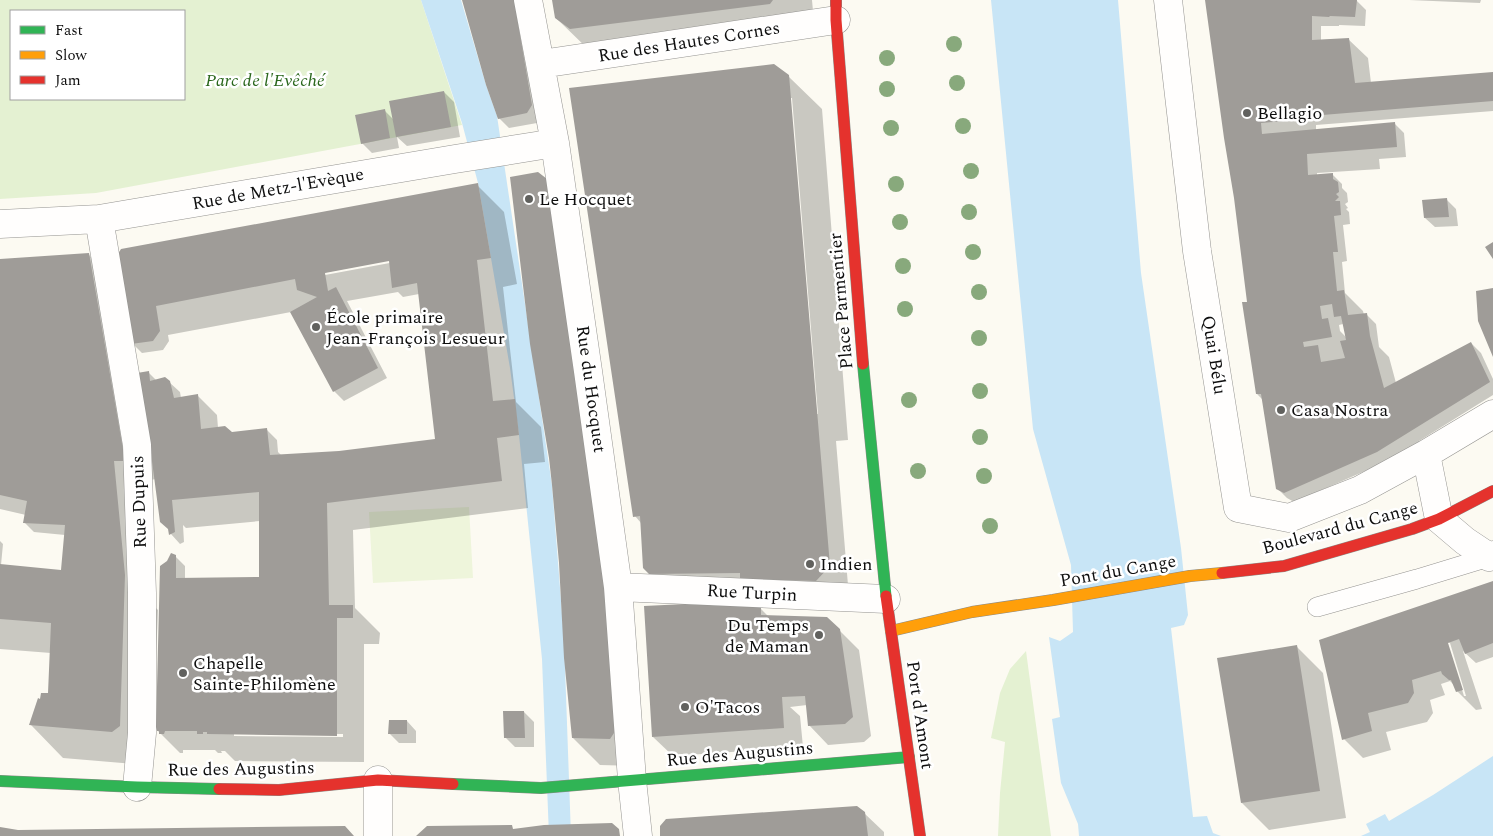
<svg xmlns="http://www.w3.org/2000/svg" width="1493" height="836" viewBox="0 0 1493 836" font-family="Spectral,serif">
<rect width="100%" height="100%" fill="#fcfaf2"/>
<!-- green -->
<path fill="#e4f1d2" fill-rule="evenodd" d="M0,0H421L462,125L96,193L0,199ZM11,11H184V99H11Z
M1026,651L1051,836H998L1000,793L1005,742L991,738L1000,693L1010,669Z"/>
<!-- pitch -->
<path fill="#eef5db" d="M469,507L473,578L373,583L369,512Z"/>
<!-- water -->
<path fill="#c8e5f6" d="M421,0H461L486,85L497,116L552,485L564,639L571,836H549L542,659L519,435L510,368L478,183L462,123Z
M991,0H1118L1141,273L1181,548L1188,615L1184,625L1171,628L1193,817L1207,816L1213,833L1221,836H1079L1078,824L1061,783L1052,719L1060,717L1049,637L1060,641L1073,632L1071,565L1033,429Z
M1493,756V836H1361L1370,832L1366,824L1385,814L1389,821L1433,795Z"/>
<!-- shadow -->
<path fill="#0003" fill-rule="evenodd" d="M463,0H529L541,116L537,123L509,128L499,118Z
M553,0H812L814,22L590,51L556,18Z
M1206,0H1356L1366,10L1365,26L1339,25V26H1321V40L1348,39L1368,58L1371,83L1493,73V111L1316,125V130L1394,123L1404,133L1406,157L1379,159L1380,169L1317,173V175L1332,174L1342,184V188L1347,193L1348,202L1345,204L1348,208L1346,209L1349,212L1350,224L1343,225L1347,261L1342,262L1345,293L1363,311L1364,315L1366,314L1376,324L1379,347L1389,357L1396,383L1471,343L1481,353L1493,379V395L1419,441L1424,453L1388,461L1294,502L1287,498L1277,488L1263,400L1257,394L1250,303ZM1343,324L1345,326L1347,338L1340,331L1339,325Z
M1409,0H1481L1480,3Z
M788,76L822,109L848,440L836,441L848,585L671,595L644,568L641,523L635,516ZM790,98H792L818,414H815Z
M444,92L454,102L460,137L407,146L397,137L399,148L372,153L362,143L384,110L394,120Z
M477,185L504,212L517,284L503,287L516,402L541,427L545,462L524,464L528,508L353,530L355,608L380,633L379,644H364V762L235,761L225,751H221L222,753H218L215,750H183V753H180L158,731L175,556L185,566V580L260,578V521L186,528L183,525L184,542L180,544L171,534L156,479L138,482L144,596L158,610L152,759L146,765L63,758L31,725L49,695L51,653L0,649V541L3,544L1,565L62,571L65,535L34,532L24,522L26,515L0,509V260L89,255L123,289ZM395,259V262L325,275L322,273ZM398,292L403,297L419,294L436,440L339,452L282,456L278,452L277,440L267,430L232,434L218,428L217,415L198,396L181,398L180,392L169,382L156,380L148,372L137,374L131,342L142,353L163,350L169,341L168,335L291,312L334,391L344,401L387,378L347,301ZM234,733L343,734V737L234,736Z
M1446,199L1456,209L1458,226L1435,227L1425,218Z
M602,390L634,615L643,757L637,766L600,765L573,738Z
M1493,582V657L1476,663L1463,651L1482,709L1476,710L1457,691L1454,685L1450,681L1441,684L1445,695L1430,700L1433,713L1427,722L1386,732L1391,750L1363,758L1344,739L1321,640ZM1446,640L1450,643L1466,696H1464Z
M760,608L769,617L839,630L859,650L871,736L864,742L828,745L809,725L807,705L790,707L800,716L803,747L673,756L653,737Z
M1296,646L1323,673L1346,818L1269,830L1242,803Z
M524,712L534,722V747H515L505,737Z
M407,721L416,731V743H399L389,733Z
M864,813L884,832V836H662Z"/>
<!-- building -->
<path fill="#9f9c98" fill-rule="evenodd" d="M462,0H514L532,105L527,113L498,119L486,85Z
M552,0H773L770,4L570,29L555,18Z
M1205,0H1357L1355,17L1330,16L1329,17L1312,16V40L1349,38L1355,83L1493,72V101L1298,117V120L1261,123L1262,134L1395,122L1397,147L1307,154L1308,175L1333,173V179L1338,182L1339,192L1336,194L1339,197L1335,201H1340L1341,215L1334,216L1338,252H1333L1337,291L1344,290L1348,315L1367,313L1370,336L1384,388L1471,342L1490,382L1377,452L1284,493L1276,489L1261,394H1256L1242,302H1247L1234,198L1224,138ZM1332,304L1334,317L1341,316L1346,340L1340,341L1345,358L1321,362L1318,345L1304,347L1303,342L1332,337L1328,318L1322,319L1320,306Z
M774,64L789,75L830,566L816,581L740,579V573L649,574L643,568L640,516L633,517L569,88Z
M444,91L451,127L396,137L389,101Z
M385,109L390,138L361,144L355,115Z
M538,172L547,179L607,587L616,730L610,739L572,738L564,658L559,563L552,485L549,458L530,344L510,177Z
M478,183L491,258L477,260L493,401L515,399L519,435L497,438L502,481L327,503L329,605H353V618H337V736L207,734V732H203V734H197V731H165L164,734H159V731H157L156,727L160,566L167,561L171,553L176,555V578L259,577V492L172,500L175,532L169,535L168,529L160,522L150,446L137,373L149,371L150,381L165,377L170,381L174,398L198,394L201,429L225,426L232,432L267,428L270,455L339,451L435,439L417,283L392,288L389,261L325,273L328,291L336,287L378,368L333,392L290,312L317,297L297,290L295,279L156,306L160,331L153,341L131,344L116,257L121,249Z
M1447,198L1449,217L1424,218L1422,200Z
M1493,242V259L1485,247Z
M89,253L125,461H114L125,575L120,726L112,732L29,725L38,698L40,699L41,693H48L51,623L0,619V564L61,570L65,525L23,523L27,501L0,495V259Z
M1493,288V357L1478,321L1476,291Z
M1493,581V643L1465,654L1459,639L1448,643L1463,690L1456,692L1451,680H1449L1442,674L1441,671L1412,680L1414,693L1408,703L1368,713L1372,731L1342,740L1319,640Z
M685,604L761,607V615L827,617L840,629L853,717L845,724L808,726L805,696L782,697L784,728L652,737L644,606Z
M1297,645L1320,791L1241,803L1217,658Z
M503,711H524L525,738H504Z
M389,720H407V734H388Z
M857,806L865,812L868,836H660V826L666,819Z
M612,823L619,829L620,836H416L427,826L512,825L513,829L544,825Z
M345,826L354,836H0V827L18,830Z"/>
<g fill="none" stroke-linecap="round" stroke-linejoin="round">
<defs>
<path id="lane" d="M1317,607L1417,579L1489,557"/>
<path id="street" d="M528,0L555,143L588,371L618,587L632,780L638,836
M1168,0L1197,251L1238,508L1289,518L1360,490L1426,454
M541,64L836,20
M99,219L137,445L142,593V733L137,787
M0,224L99,219L455,159L555,143
M1493,414L1426,454L1439,519L1465,541L1489,557L1493,555
M618,587L886,599
M378,836V780"/>
<path id="fast" d="M863,364L886,596
M0,781L137,787L219,789
M453,784L541,788L909,757"/>
<path id="slow" d="M891,631L972,612L1053,600L1190,576L1222,573"/>
<path id="jam" d="M836,0V20L863,364
M1222,573L1284,566L1412,529L1439,519L1493,491
M886,596L920,836
M219,789L279,790L378,780L453,784"/>
</defs>
<!-- lane casing -->
<use href="#lane" stroke="#959491" stroke-width="20"/>
<!-- street casing -->
<use href="#street" stroke="#959491" stroke-width="29"/>
<!-- fast casing -->
<use href="#fast" stroke="#8c8b87" stroke-width="12"/>
<!-- slow casing -->
<use href="#slow" stroke="#8c8b87" stroke-width="12"/>
<!-- jam casing -->
<use href="#jam" stroke="#8c8b87" stroke-width="12"/>
<!-- lane -->
<use href="#lane" stroke="#fffefd" stroke-width="19"/>
<!-- street -->
<use href="#street" stroke="#fffefd" stroke-width="28"/>
<!-- fast -->
<use href="#fast" stroke="#30b455" stroke-width="11"/>
<!-- slow -->
<use href="#slow" stroke="#ff9f0a" stroke-width="11"/>
<!-- jam -->
<use href="#jam" stroke="#e5322d" stroke-width="11"/>
</g>
<!-- trees -->
<g fill="#88a97c">
<circle cx="954" cy="44" r="8"/>
<circle cx="887" cy="58" r="8"/>
<circle cx="957" cy="83" r="8"/>
<circle cx="887" cy="89" r="8"/>
<circle cx="963" cy="126" r="8"/>
<circle cx="891" cy="128" r="8"/>
<circle cx="971" cy="171" r="8"/>
<circle cx="896" cy="184" r="8"/>
<circle cx="969" cy="212" r="8"/>
<circle cx="900" cy="222" r="8"/>
<circle cx="973" cy="252" r="8"/>
<circle cx="903" cy="266" r="8"/>
<circle cx="979" cy="292" r="8"/>
<circle cx="905" cy="309" r="8"/>
<circle cx="979" cy="338" r="8"/>
<circle cx="980" cy="391" r="8"/>
<circle cx="909" cy="400" r="8"/>
<circle cx="980" cy="437" r="8"/>
<circle cx="918" cy="471" r="8"/>
<circle cx="984" cy="476" r="8"/>
<circle cx="990" cy="526" r="8"/>
</g>
<!-- markers -->
<g fill="#61615e" stroke="#fff" stroke-width="2">
<circle cx="1247" cy="113" r="5"/>
<circle cx="529" cy="199" r="5"/>
<circle cx="316" cy="327" r="5"/>
<circle cx="1281" cy="410" r="5"/>
<circle cx="810" cy="564" r="5"/>
<circle cx="819" cy="635" r="5"/>
<circle cx="183" cy="673" r="5"/>
<circle cx="685" cy="707" r="5"/>
</g>
<g text-anchor="middle" dominant-baseline="central" stroke-width="5" stroke-linejoin="round" paint-order="stroke">
<!-- street labels -->
<g font-size="18" fill="#0e0e0e" stroke="#fff">
<text transform="translate(689 42) rotate(-9)">Rue des Hautes Cornes</text>
<text transform="translate(278 189) rotate(-10)">Rue de Metz-l'Evèque</text>
<text transform="translate(841 301) rotate(-95)">Place Parmentier</text>
<text transform="translate(1214 355) rotate(81)">Quai Bélu</text>
<text transform="translate(591 389) rotate(82)">Rue du Hocquet</text>
<text transform="translate(139 502) rotate(-92)">Rue Dupuis</text>
<text transform="translate(1340 528) rotate(-15)">Boulevard du Cange</text>
<text transform="translate(1118 571) rotate(-10)">Pont du Cange</text>
<text transform="translate(752 593) rotate(3)">Rue Turpin</text>
<text transform="translate(920 715) rotate(82)">Port d'Amont</text>
<text transform="translate(740 754) rotate(-5)">Rue des Augustins</text>
<text transform="translate(241 769) rotate(-1)">Rue des Augustins</text>
</g>
<!-- park labels -->
<g font-size="18" font-style="italic" fill="#2a671c" stroke="#fff">
<text x="265" y="80">Parc de l'Evêché</text>
</g>
<!-- poi labels -->
<g font-size="18" fill="#0e0e0e" stroke="#fff" text-anchor="start">
<text x="1257" y="113">Bellagio</text>
<text x="539" y="199">Le Hocquet</text>
<text x="326" y="317">École primaire<tspan x="326" dy="21">Jean-François Lesueur</tspan></text>
<text x="1291" y="410">Casa Nostra</text>
<text x="820" y="564">Indien</text>
<text x="809" y="625" text-anchor="end">Du Temps<tspan x="809" dy="21">de Maman</tspan></text>
<text x="193" y="663">Chapelle<tspan x="193" dy="21">Sainte-Philomène</tspan></text>
<text x="695" y="707">O'Tacos</text>
</g>
</g>
<!-- legend -->
<rect x="10" y="10" width="175" height="90" fill="#ffffff" stroke="#9f9f9f"/>
<rect x="20" y="26" width="25" height="8" fill="#30b455" stroke="#9f9f9f"/>
<text x="55" y="35" font-size="15" fill="#0e0e0e">Fast</text>
<rect x="20" y="51" width="25" height="8" fill="#ff9f0a" stroke="#9f9f9f"/>
<text x="55" y="60" font-size="15" fill="#0e0e0e">Slow</text>
<rect x="20" y="76" width="25" height="8" fill="#e5322d" stroke="#9f9f9f"/>
<text x="55" y="85" font-size="15" fill="#0e0e0e">Jam</text>
</svg>
